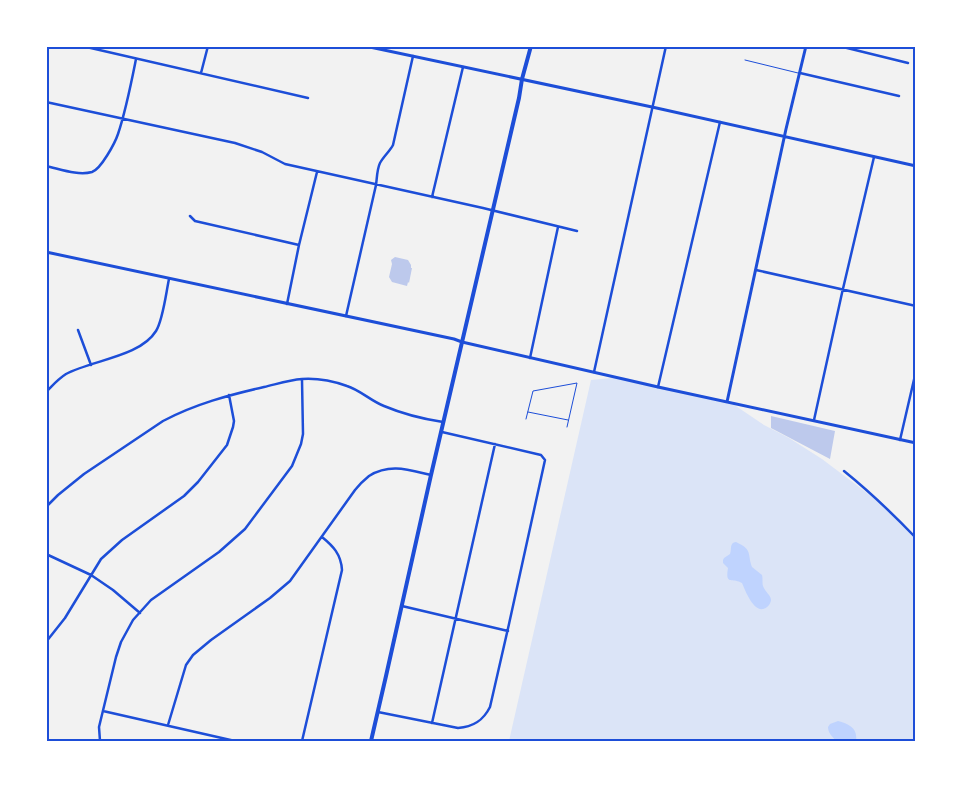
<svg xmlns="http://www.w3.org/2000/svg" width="962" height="787" viewBox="0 0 962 787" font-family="'Public Sans',sans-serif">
<rect width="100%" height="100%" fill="#f2f2f2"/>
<!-- green -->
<path fill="#dbe4f7" d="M622,377L713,398L727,400L764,425L789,438L822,459L871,496L891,513L916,539V741H509L591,380Z"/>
<!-- water -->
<path fill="#bfd3fe" d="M736,542C753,550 747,553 752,567L762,575C763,578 762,583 763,586C765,592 771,595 771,600C771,602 769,606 767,607C755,617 745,590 742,583C732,577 725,586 728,568L723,563V560L724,558L730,554C732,549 729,543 736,542Z
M838,721C849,724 858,728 856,741H836C832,736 828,733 828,727L830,724Z"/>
<!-- building -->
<path fill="#bdc9ec" d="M395,257L408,260L411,265V268H412L409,283L408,282L407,286L392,282L389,277L392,264L391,260Z
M771,416L835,431L830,459L771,428Z"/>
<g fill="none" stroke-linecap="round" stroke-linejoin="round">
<!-- service -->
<path stroke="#1d4ed8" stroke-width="1" d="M745,60L798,73
M528,412L568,420
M526,419L533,391L577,383L567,427"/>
<!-- minor -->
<path stroke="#1d4ed8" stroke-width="2.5" d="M82,46L308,98
M839,46L908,63
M201,73L208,46
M800,73L899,96
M46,102L235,143L262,152L285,164L483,208L577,231
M46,166C60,169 78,176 92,172C101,169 115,143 118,134C126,110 131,84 136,59
M432,197L463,67
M190,216L195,221L299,245
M756,270L916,306
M287,304L299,245L317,172
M346,316L376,185C377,178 377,169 380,163C384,156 390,151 393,145L413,56
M78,330L91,365
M530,358L558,227
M594,372L666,46
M658,387L720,122
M46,392C53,385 58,379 66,374C92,360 140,357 156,331C163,320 166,293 169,279
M814,420L842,293L874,157
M900,440L916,371
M844,471C870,492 893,514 916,538
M46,507L58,495L84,474L163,421C195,404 229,395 264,387C277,384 289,380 302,379C317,378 333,381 347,386C360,390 371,401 384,406C403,414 423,419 443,422
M46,554L91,575L113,590L140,613
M402,606L508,631
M46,642L65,618L101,559L122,540L184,496L198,482L227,445L233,427L234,421L229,395
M103,711L235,741
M378,712L458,728C473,727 483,721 490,707L509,624L545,460L541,455L442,432
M432,723L495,444
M168,725L186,665L193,655L211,640L270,598L290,581L355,490C359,485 364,480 369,476C390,463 409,470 431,475
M100,741L99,727L116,657L121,642L133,620L151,600L219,552L245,529L292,466L301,444L303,434L302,380
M302,741L342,570C341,554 333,546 322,537"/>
<!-- tertiary -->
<path stroke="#1d4ed8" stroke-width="3" d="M365,46L652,107L916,166
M46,252L454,339L462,342L658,387L916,443
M727,402L786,129L806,46"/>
<!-- secondary -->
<path stroke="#1d4ed8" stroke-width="4" d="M371,741L386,676L431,475L519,98L522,79L531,46"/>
</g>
<!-- border -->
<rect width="962" height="787" fill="none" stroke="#ffffff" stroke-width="95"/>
<rect x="48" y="48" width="866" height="692" fill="none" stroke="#1d4ed8" stroke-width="2"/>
</svg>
